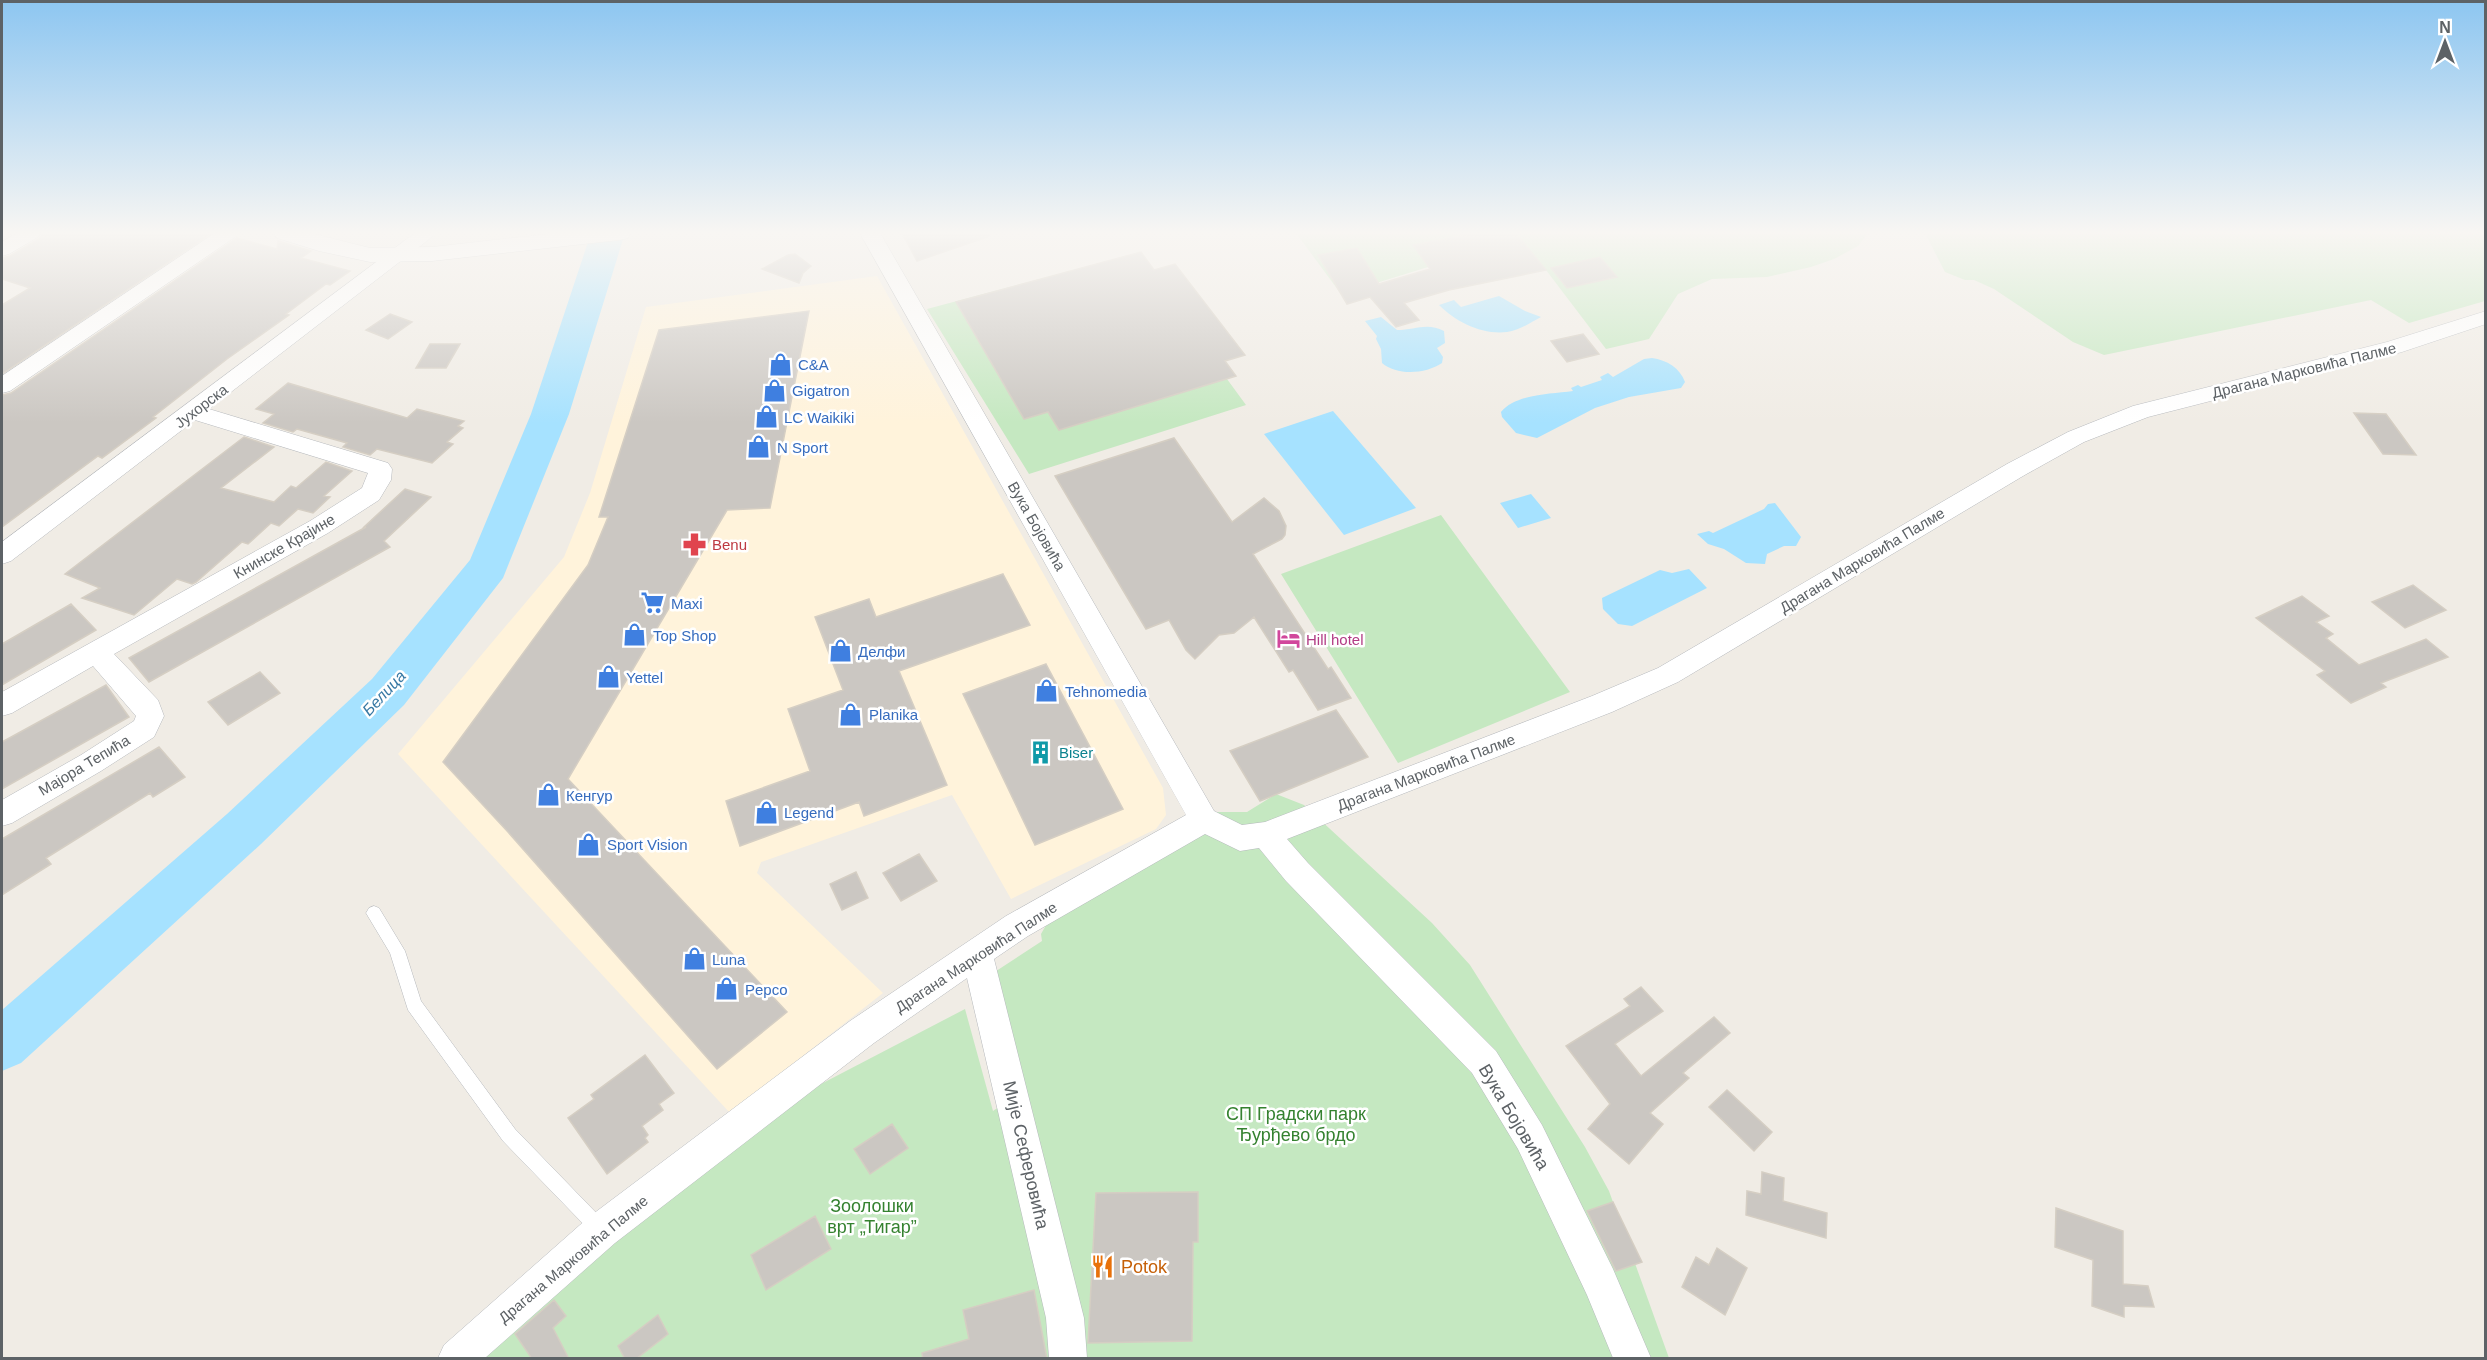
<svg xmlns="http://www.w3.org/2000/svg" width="2487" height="1360" viewBox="0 0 2487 1360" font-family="Helvetica,sans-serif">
<rect width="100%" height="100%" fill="#f0ece5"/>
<!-- commercial -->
<path fill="#fff3db" d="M877,276L1163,788L1166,815L1156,829L1011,899L952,795L761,862L757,873L883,993L730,1113L398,754L564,557L590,493L646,307Z"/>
<!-- green -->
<path fill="#c5e8c1" d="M1296,233H1868L1858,246L1834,259L1811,267L1767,277L1712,279L1678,294L1649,339L1606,349L1546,270L1445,291L1428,267L1341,294Z
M1925,233H2481L2485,235V301L2409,323L2371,300L2104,355L2073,342L1994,289L1974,280H1965L1945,272Z
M1141,252L1154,270L1175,264L1245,355L1225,361L1236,376L1227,379L1246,405L1029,474L927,309Z
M1441,515L1570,692L1398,763L1281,574Z
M1276,794L1304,805L1432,923L1470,965L1585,1147L1609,1191L1669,1358H458L506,1314L752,1120L965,1009L993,1111L1009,1100L984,979L1042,941L1041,934L1058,904L1213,812H1247Z"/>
<!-- water -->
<path fill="#a6e2ff" d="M1499,296L1525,311L1541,317C1531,322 1519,331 1507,332C1482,335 1456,322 1439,305L1454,300L1461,307Z
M1381,317L1397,330C1415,330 1427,322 1444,331L1445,343L1437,348L1443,357L1442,363C1426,374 1397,376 1382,363L1381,349L1376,339L1377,336L1365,321Z
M1652,358C1667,360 1680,368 1685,382L1681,388L1629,397L1595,408L1537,438L1516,433L1502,417L1501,412C1515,394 1551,394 1573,391L1571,388L1578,385L1581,387L1602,380L1600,377L1608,373L1613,377L1644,359Z
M1333,411L1416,508L1344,535L1264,434Z
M1531,494L1551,518L1518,528L1500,503Z
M1775,503L1801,537L1796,546H1784L1767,554L1765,564L1746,563L1724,549L1708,544L1697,534L1709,531L1713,533L1764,509L1768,504Z
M1689,569L1707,588L1632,626L1618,624L1603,609L1602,598L1660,570L1672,573Z"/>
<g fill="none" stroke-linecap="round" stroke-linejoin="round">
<!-- river -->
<path fill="#a6e2ff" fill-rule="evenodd" d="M591,233H625L569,414L503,578L404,705L261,844L21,1063L2,1071V1010L227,814L372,679L470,560L531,414Z"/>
</g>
<!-- building -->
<path fill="#cbc7c2" stroke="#d5cec3" stroke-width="1.5" d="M43,233H212L2,374V305L30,288L2,279V258L10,256L39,239Z
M902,233H989L990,236L917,261Z
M1476,233H1516L1546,270L1449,290L1404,303L1419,320L1396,327L1370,297L1347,304L1318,255L1357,248L1379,284L1430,269L1413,245Z
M237,238L277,249L278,241L311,251L301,258L350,271L330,285L326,284L286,314L289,315L227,359L153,417L156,418L102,458L98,456L2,527V395L11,393Z
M1141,252L1154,270L1175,264L1245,355L1225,361L1236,376L1059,430L1048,412L1024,419L956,302Z
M795,254L811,266L803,273L799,283L762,269L788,255Z
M1600,257L1617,277L1567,288L1551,268Z
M809,311L770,508L727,510L568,779L787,1012L717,1069L508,832L443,762L588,565L608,517H599L659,330Z
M390,314L412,322L388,339L366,330Z
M1583,334L1599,354L1567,362L1551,341Z
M430,344H460L446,368H416Z
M288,383L407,418L417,409L464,421L458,426L463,428L447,442L453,444L432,463L377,449L370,455L343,447L347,443L297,429L293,432L263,423L274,414L256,409Z
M2354,413L2386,414L2416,455L2383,454Z
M244,437L274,447L221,488L274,502L291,486L296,488L326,462L352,471L324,496L330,497L313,513L298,509L279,526L271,523L248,544L242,542L196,582L192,584L177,579L134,615L82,598L100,588L65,574Z
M1174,438L1232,522L1264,498L1279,511L1286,526L1285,535L1282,539L1253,554L1328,669L1331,667L1351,698L1318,710L1293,670L1289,672L1254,617L1234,633L1219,635L1195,659L1186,650L1169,620L1146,629L1055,476Z
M405,489L431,497L384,541L390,547L149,682L129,658L366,527H364Z
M1003,574L1030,625L899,671L947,785L864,816L859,802L740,846L726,801L810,771L788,709L843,690L815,617L869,599L876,617Z
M2413,585L2446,610L2405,628L2372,602Z
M2302,596L2329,616L2316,622L2333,634L2326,638L2359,665L2426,639L2448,657L2381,683L2386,687L2351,703L2317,675L2325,671L2256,618Z
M71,604L96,630L2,685V644Z
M1046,664L1123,809L1035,845L963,694Z
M260,672L280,693L228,725L208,702Z
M106,685L129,717L2,789V742Z
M1336,710L1368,757L1260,801L1230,751Z
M159,747L185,777L153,797L150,793L46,858L51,864L2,895V839Z
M919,854L937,881L901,901L883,873Z
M856,872L868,898L842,910L830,884Z
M1641,987L1663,1011L1615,1044L1641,1076L1714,1017L1730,1033L1683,1073L1689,1078L1650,1113L1663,1124L1629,1164L1588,1129L1610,1104L1566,1046L1630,1006L1624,999Z
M645,1055L674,1093L659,1104L663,1110L642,1126L648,1135L645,1138L648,1142L607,1174L568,1118L594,1099L591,1095Z
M1727,1090L1772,1132L1754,1151L1709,1107Z
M892,1124L908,1148L870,1174L854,1149Z
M1762,1172L1784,1178L1783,1201L1827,1213L1826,1238L1746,1215L1747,1191L1761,1194Z
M1198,1192V1242H1193L1192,1341L1088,1343L1096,1193Z
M1613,1202L1642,1262L1616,1271L1587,1211Z
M2056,1208L2123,1231V1284L2148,1286L2154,1307L2124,1306V1317L2092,1306L2093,1260L2055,1247Z
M815,1216L831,1249L766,1290L751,1255Z
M1717,1248L1747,1268L1725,1315L1682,1287L1696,1257L1709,1265Z
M1034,1290L1047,1359H923L922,1353L969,1339L963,1310Z
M554,1300L566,1316L553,1328L569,1359H532L515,1334Z
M658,1315L668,1334L636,1359H625L618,1346Z"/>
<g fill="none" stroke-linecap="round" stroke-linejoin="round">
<defs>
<path id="service" d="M374,906L379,908L405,951L421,1001L515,1129L606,1223L609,1229L606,1235L600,1238L594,1235L503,1141L408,1010L390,953L366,913L369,908Z"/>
<path id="minor" d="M17,233H41L38,237L9,254L2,256V242Z
M215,233H238L235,237L10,391L2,393V376Z
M415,233H437L209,409L388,463L392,469L391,480L379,500L328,533L114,654L158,700L164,716L154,737L101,771L12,823L2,826V800L81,755L134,721L136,716L93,666L12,713L2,716V692L310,521L362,488L368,473L195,420L11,561L2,564V542Z
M860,233H880L1214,811L1242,825L1265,822L1592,696L1658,668L2007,464L2068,432L2133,406L2387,342L2486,311V324L2402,352L2148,417L2084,442L2023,476L1678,682L1612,712L1287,839L1308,863L1496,1051L1542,1125L1613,1269L1651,1358H1613L1587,1295L1518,1149L1472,1073L1286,881L1259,848L1240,851L1205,834L1028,936L994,959L1084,1318L1087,1358H1049L1046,1318L967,978L874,1043L615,1243L485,1358H438L444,1345L589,1217L850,1021L1006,916L1186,815Z"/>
<path id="tertiary" d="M274,233H310L370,248L432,247L558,233H631L628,238L619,240L432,261L370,262L319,251L277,238Z"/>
</defs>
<!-- service casing -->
<use href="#service" stroke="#b6b9bd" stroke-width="1"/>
<!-- minor casing -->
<use href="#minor" stroke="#b6b9bd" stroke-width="1"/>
<!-- tertiary casing -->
<use href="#tertiary" stroke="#b6b9bd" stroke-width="1"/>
<!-- service -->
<use href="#service" fill="#fff" fill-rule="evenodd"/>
<!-- minor -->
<use href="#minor" fill="#fff" fill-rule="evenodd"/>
<!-- tertiary -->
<use href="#tertiary" fill="#fff" fill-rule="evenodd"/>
</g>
<!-- sky -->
<linearGradient id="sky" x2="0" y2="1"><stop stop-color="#8dc6f1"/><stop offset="0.55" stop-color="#f8f6f3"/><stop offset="1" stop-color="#f8f6f3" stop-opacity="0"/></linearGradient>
<rect width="2487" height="423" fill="url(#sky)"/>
<!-- icons -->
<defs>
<symbol id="shop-bare" viewBox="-9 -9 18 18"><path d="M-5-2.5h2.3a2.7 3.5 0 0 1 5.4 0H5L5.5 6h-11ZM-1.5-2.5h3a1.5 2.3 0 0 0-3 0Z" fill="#3f7fe0" stroke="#fff" stroke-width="2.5" paint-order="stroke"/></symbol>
<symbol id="pharmacy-bare" viewBox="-9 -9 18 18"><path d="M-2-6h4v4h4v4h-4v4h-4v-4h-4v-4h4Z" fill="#e0444e" stroke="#fff" stroke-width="2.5" paint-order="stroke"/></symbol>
<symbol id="supermarket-bare" viewBox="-9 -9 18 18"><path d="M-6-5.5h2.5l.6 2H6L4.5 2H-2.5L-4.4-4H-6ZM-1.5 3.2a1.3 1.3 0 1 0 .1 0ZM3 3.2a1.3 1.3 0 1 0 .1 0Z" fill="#3f7fe0" stroke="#fff" stroke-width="2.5" paint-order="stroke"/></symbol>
<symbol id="hotel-bare" viewBox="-9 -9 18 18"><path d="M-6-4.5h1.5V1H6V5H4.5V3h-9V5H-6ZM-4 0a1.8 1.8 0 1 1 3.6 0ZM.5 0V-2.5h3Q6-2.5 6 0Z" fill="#d1479c" stroke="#fff" stroke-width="2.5" paint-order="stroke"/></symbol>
<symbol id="building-bare" viewBox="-9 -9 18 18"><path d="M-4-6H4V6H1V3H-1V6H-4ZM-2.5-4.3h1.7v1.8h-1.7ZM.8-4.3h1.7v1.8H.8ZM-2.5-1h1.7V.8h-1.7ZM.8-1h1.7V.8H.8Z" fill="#0f9aa8" stroke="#fff" stroke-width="2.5" paint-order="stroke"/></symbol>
<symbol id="restaurant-bare" viewBox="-9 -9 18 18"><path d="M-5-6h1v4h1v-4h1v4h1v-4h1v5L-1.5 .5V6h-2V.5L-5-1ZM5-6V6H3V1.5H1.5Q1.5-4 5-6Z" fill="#e8710a" stroke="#fff" stroke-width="2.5" paint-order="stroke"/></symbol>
</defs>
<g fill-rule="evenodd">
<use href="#shop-bare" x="764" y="348" width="33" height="33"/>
<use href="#shop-bare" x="758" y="374" width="33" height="33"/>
<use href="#shop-bare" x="750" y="400" width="33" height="33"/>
<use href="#shop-bare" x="742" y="430" width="33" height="33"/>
<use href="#pharmacy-bare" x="678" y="528" width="33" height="33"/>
<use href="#supermarket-bare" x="636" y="586" width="33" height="33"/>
<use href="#shop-bare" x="618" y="618" width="33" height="33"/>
<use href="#hotel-bare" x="1272" y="622" width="33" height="33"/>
<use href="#shop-bare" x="824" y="634" width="33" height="33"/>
<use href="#shop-bare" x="592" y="660" width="33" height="33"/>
<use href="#shop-bare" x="1030" y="674" width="33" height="33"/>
<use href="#shop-bare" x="834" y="698" width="33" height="33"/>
<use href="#building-bare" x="1024" y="736" width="33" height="33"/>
<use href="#shop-bare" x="532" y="778" width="33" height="33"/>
<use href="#shop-bare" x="750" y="796" width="33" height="33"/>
<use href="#shop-bare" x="572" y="828" width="33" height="33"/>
<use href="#shop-bare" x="678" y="942" width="33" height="33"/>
<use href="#shop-bare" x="710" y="972" width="33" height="33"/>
<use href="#restaurant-bare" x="1086" y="1250" width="33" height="33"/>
</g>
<g text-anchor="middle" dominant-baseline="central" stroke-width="5" stroke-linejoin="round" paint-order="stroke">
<!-- shop labels -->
<g font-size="15" fill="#366cbe" stroke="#fff" text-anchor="start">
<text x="798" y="364">C&amp;A</text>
<text x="792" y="390">Gigatron</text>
<text x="784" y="417">LC Waikiki</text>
<text x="777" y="447">N Sport</text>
<text x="671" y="603">Maxi</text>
<text x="653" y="635">Top Shop</text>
<text x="858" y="651">Делфи</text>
<text x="626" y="677">Yettel</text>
<text x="1065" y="691">Tehnomedia</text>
<text x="869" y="714">Planika</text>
<text x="566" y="795">Кенгур</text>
<text x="784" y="812">Legend</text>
<text x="607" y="844">Sport Vision</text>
<text x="712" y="959">Luna</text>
<text x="745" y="989">Pepco</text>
</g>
<!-- street labels -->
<g font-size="15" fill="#5d6266" stroke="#fff">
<text transform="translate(2304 370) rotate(-14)">Драгана Марковића Палме</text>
<text transform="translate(201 406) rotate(-37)">Јухорска</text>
<text transform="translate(1037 526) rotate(60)">Вука Бојовића</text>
<text transform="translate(284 546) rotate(-30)">Книнске Крајине</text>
<text transform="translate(1862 560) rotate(-31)">Драгана Марковића Палме</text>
<text transform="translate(84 765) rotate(-31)">Мајора Тепића</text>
<text transform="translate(1426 772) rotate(-21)">Драгана Марковића Палме</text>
<text transform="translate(976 957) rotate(-33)">Драгана Марковића Палме</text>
<text transform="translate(573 1259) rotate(-40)">Драгана Марковића Палме</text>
</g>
<!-- health labels -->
<g font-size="15" fill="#be3a42" stroke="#fff" text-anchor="start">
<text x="712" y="544">Benu</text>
</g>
<!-- hotel labels -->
<g font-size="15" fill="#b23c85" stroke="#fff" text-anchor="start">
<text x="1306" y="639">Hill hotel</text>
</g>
<!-- culture labels -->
<g font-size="15" fill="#0d838f" stroke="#fff" text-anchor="start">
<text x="1059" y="752">Biser</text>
</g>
<!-- water labels -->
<g font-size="16" font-style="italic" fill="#3879a4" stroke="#fff">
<text transform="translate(384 693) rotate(-47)">Белица</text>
</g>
<!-- near-park labels -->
<g font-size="18" fill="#358230" stroke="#fff">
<text x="1296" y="1114">СП Градски парк<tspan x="1296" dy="21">Ђурђево брдо</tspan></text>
<text x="872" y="1206">Зоолошки<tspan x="872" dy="21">врт „Тигар”</tspan></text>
</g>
<!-- near-street labels -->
<g font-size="18" fill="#5d6266" stroke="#fff">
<text transform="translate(1514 1117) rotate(59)">Вука Бојовића</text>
<text transform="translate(1026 1155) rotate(77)">Мије Сеферовића</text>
</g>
<!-- near-food labels -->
<g font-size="18" fill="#c56008" stroke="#fff" text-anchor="start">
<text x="1121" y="1267">Potok</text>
</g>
</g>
<!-- border -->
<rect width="2487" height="1360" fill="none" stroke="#5d6266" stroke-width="6"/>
<!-- north arrow -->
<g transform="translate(2445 42)" stroke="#ffffff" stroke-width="4.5" paint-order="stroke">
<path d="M0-4.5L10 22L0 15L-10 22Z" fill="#5d6266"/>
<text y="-9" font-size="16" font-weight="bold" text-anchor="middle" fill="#5d6266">N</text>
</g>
</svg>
